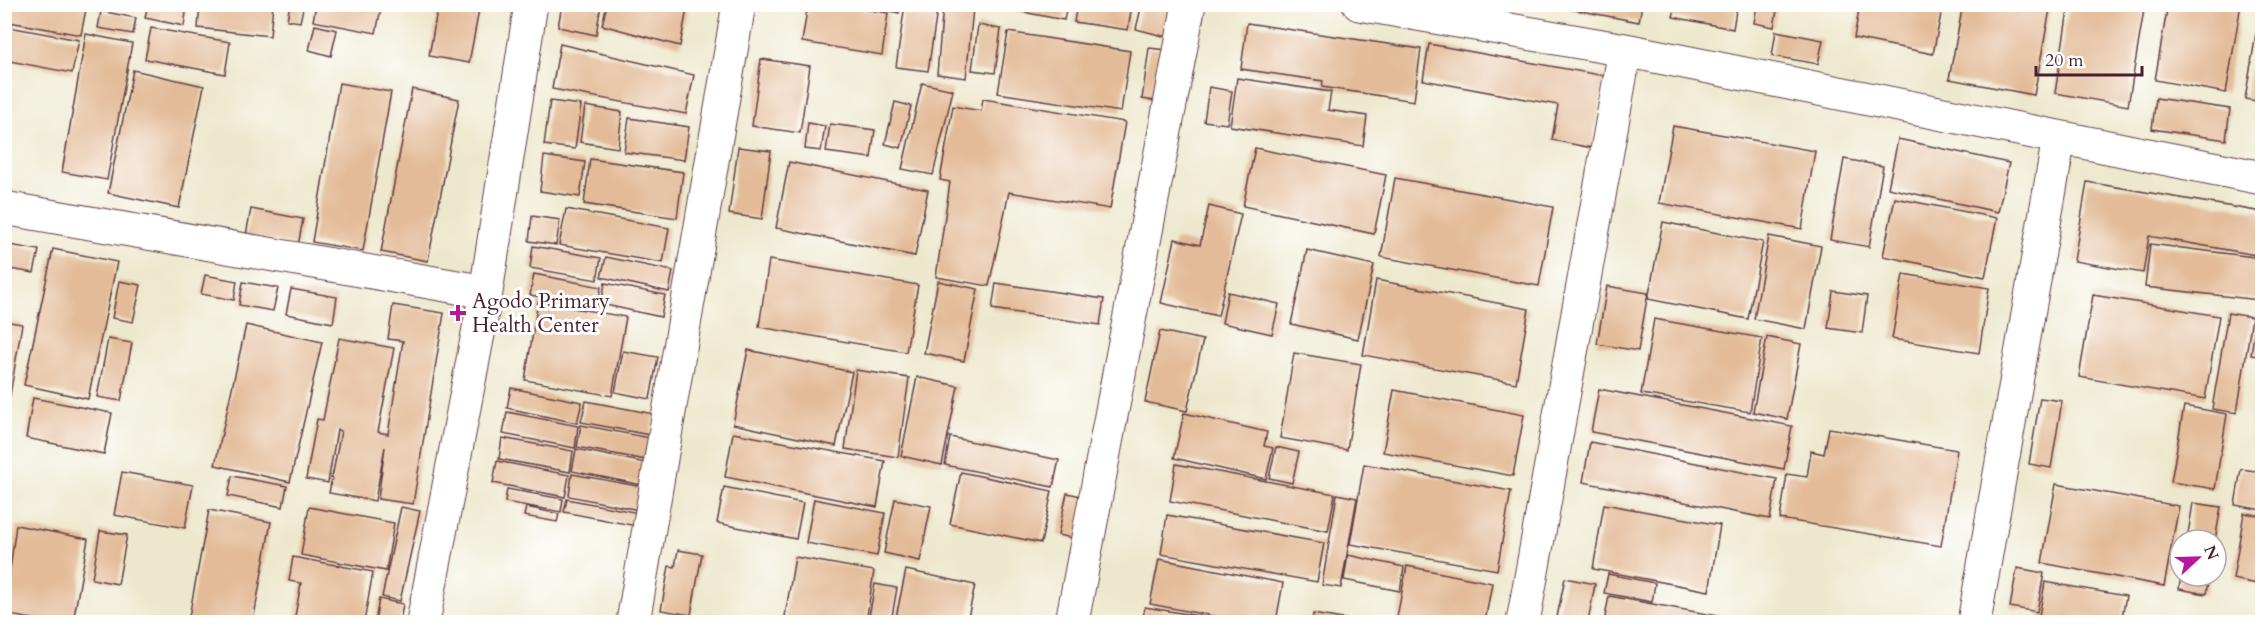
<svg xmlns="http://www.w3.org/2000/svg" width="2267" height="627" viewBox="0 0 2267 627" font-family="Cardo,serif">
<rect width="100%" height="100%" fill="#fff"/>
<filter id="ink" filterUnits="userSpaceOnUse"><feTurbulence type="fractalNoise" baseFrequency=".0167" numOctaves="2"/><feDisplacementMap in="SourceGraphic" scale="12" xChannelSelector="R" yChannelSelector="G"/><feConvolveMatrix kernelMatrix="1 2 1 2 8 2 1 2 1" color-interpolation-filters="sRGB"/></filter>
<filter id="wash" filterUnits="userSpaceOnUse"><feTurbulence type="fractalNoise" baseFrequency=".008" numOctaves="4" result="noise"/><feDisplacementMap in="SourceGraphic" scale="24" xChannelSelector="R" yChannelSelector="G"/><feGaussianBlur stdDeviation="1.35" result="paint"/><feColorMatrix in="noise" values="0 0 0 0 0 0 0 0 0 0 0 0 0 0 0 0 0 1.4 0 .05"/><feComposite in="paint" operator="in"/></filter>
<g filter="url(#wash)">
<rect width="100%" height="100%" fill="#ede8cd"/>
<g id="blocks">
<!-- building -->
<path fill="#e3bb98" d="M4,4H87L81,35L4,21Z
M148,4L187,6L184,26L145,18Z
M200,4H273L270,36L198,28Z
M290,4H304L300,22L287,20Z
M316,4H382L376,33L313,21Z
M607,4H688L680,46L602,25Z
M777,4H803L802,7L778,8Z
M808,4H834L888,13L882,55L802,42Z
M862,4H900L899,13Z
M905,4H938L928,71L896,67Z
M982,4H1067L1064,20Z
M1077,4H1132L1128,30L1074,22Z
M1142,4H1175L1167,37L1136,29Z
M1571,4H1642L1639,22L1570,9Z
M1676,4H1737L1733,29L1673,17Z
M1860,4H1943L1933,54L1854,38Z
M1963,4H2051L2034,95L1949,79Z
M2069,4H2145L2128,106L2055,93Z
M2168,4H2241L2226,93L2155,80Z
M2261,4H2262V102L2245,99Z
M438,5H480L469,63L429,56Z
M562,5H601L596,35L558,27Z
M1757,5H1778L1774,27L1754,23Z
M943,6L973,9L966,78L937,74Z
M101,11L136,18L133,34L98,28Z
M1247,23L1421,49L1414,101L1322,87L1323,81L1241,69Z
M315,25L337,30L331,56L309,50Z
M978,25L1001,29L995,73L972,70Z
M4,26L79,40L72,73L4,60Z
M151,28L230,42L225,74L145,59Z
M1776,31L1823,40L1818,64L1772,56Z
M1008,32L1130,51L1121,112L998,93Z
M86,34L132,43L107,180L62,172Z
M560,44L694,75L686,114L552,89Z
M1429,44L1605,76L1592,148L1552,140L1558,105L1423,80Z
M1149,48L1176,51L1169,103L1142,99Z
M761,59L810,66L800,133L752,126Z
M133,70L204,86L179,208L108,193Z
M1237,78L1331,92L1328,110L1367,116L1363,146L1230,126Z
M339,83L391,92L363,251L312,242Z
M922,83L953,90L933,175L902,169Z
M1209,87L1232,91L1227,124L1204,121Z
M412,89L459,99L428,261L381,252Z
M2156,98L2230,109L2226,140L2152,129Z
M983,99L1125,122L1110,209L1009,192L989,286L936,277L950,182L940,180L953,106L981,111Z
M550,101L581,105L575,149L544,145Z
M895,102L911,106L901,148L885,144Z
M585,106L622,112L618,148L580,142Z
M629,118L689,127L684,160L624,152Z
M808,123L825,126L821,151L805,149Z
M830,124L875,130L871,158L826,152Z
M1673,126L1815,151L1802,229L1659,203Z
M1898,139L2009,163L1998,212L1888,188Z
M738,147L771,151L762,219L729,214Z
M1255,148L1386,175L1374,234L1243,206Z
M544,156L585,162L580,197L540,191Z
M590,159L683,172L677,218L584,204Z
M1844,159L1883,166L1869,247L1830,240Z
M789,162L928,190L915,256L776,228Z
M1395,178L1553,207L1539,286L1381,257Z
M2087,182L2262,212V256L2149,236L2143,273L2074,261Z
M1895,198L1997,218L1985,277L1883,256Z
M1209,206L1241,214L1218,316L1161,303L1175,239L1200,245Z
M251,209L303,219L298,246L246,235Z
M566,209L669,228L663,263L559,245Z
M532,216L560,220L556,245L529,241Z
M1663,222L1763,242L1748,319L1648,299Z
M1769,236L1821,246L1806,329L1754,319Z
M4,244L39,250L34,273L4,268Z
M2150,244L2262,258L2259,300L2145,287Z
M533,246L601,258L597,280L530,268Z
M53,249L117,262L88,399L24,385Z
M1307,250L1374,265L1358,339L1291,324Z
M606,257L673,271L669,292L601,277Z
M769,260L918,285L906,352L759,327Z
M534,274L601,287L597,308L530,295Z
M1903,274L1989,288L1979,353L1892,339Z
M205,275L237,281L234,300L201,294Z
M1376,280L1529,309L1516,383L1363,355Z
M119,281L141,285L133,322L112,318Z
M938,281L978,289L964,361L924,353Z
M243,282L278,288L273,311L239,305Z
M605,283L665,295L661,317L601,304Z
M996,283L1104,299L1100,325L992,309Z
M1607,286L1648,293L1638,351L1597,344Z
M291,289L337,297L333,323L286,314Z
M1833,291L1867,296L1862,333L1828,328Z
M1228,292L1279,304L1272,334L1222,323Z
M2093,295L2219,316L2205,399L2079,377Z
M538,302L626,317L612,396L525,380Z
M393,305L444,313L413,504L378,499L385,447L375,501L329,493L341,431L337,430L328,483L306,479L317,419L323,420L339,338L394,348L378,432L388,434L403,341L388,339Z
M2228,313L2252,317L2237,413L2212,409Z
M2257,313L2262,314V357L2251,355Z
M1654,319L1762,338L1750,412L1641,394Z
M4,321L22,324L6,419H4Z
M246,325L322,342L290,482L215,465Z
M1160,331L1203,340L1187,411L1145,402Z
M1767,337L1801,344L1787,419L1753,412Z
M108,339L132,343L121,401L97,397Z
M748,350L852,372L836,446L733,424Z
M623,351L658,357L650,399L615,392Z
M1294,353L1361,364L1347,450L1280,438Z
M856,370L909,378L898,457L845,449Z
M917,377L958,386L942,465L901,456Z
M511,388L582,402L577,423L507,408Z
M1599,389L1792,426L1784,469L1591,432Z
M1394,390L1524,415L1513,476L1383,452Z
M33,398L112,413L104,454L26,438Z
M2040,398L2062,401L2051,468L2029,464Z
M586,401L654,414L650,435L581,422Z
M2184,406L2227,414L2215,489L2171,482Z
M507,412L578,426L575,448L503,434Z
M1184,413L1267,432L1264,446L1273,448L1266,479L1174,458Z
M581,425L650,438L646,460L577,447Z
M1829,428L1957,450L1941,546L1780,519L1787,474L1807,477L1811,451L1824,454Z
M733,433L885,461L877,507L725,477Z
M950,437L1059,460L1053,487L945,465Z
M502,438L573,451L570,472L499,459Z
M1590,442L1777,479L1770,519L1583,482Z
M1276,447L1299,452L1292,483L1269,478Z
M576,449L646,463L642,485L572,471Z
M497,461L569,475L565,497L493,483Z
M1176,464L1335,494L1328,531L1170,501Z
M1364,464L1511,491L1497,570L1350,544Z
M2241,469L2262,472V510L2235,505Z
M122,472L193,485L185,528L114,515Z
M961,472L1052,491L1041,543L950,524Z
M572,474L643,487L639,510L569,496Z
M232,476L287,486L283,507L228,496Z
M2056,484L2179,506L2164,586L2042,563Z
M724,487L803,503L796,539L717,523Z
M507,489L563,499L561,512L505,502Z
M1067,493L1091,498L1082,540L1058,535Z
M1337,494L1357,498L1341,588L1322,585Z
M567,499L639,513L636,526L564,512Z
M814,499L885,513L877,556L806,543Z
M895,499L931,506L920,561L884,553Z
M2193,503L2221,507L2215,540H2187Z
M1604,504L1720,525L1709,591L1593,569Z
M309,507L394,523L386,571L301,555Z
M401,507L420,511L400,601L382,597Z
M526,507L559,514L557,522L524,516Z
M209,510L271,522L253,622H188Z
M2244,513L2262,516V585L2233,579Z
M1167,515L1324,543L1317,582L1161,554Z
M16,525L88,539L73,622H49L4,614Z
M100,531L127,535L118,584L92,579Z
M678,550L702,554L691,615L661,610L669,566L675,567Z
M1348,555L1404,567L1400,591L1344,580Z
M293,557L373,572L364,622H294L301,583L289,581Z
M795,557L874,571L866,622H784Z
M1159,559L1283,583L1276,622H1244L1150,604Z
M1407,566L1492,583L1485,622H1396Z
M2017,568L2044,573L2037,612L2010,607Z
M906,570L975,585L967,622H895Z
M1608,574L1655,583L1652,602L1604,593Z
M2181,576H2209L2206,594L2179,589Z
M1565,578L1595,584L1588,622H1556Z
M2045,582L2126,596L2121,622H2038Z
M875,584L897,588L891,622H868Z
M1609,596L1729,618L1728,622H1604Z
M379,599L403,604L400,622H375Z
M1145,607L1228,621V622H1142Z
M1313,614L1354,621V622H1312Z"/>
</g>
</g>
<g filter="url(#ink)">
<use href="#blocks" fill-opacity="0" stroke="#623d43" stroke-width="1.5"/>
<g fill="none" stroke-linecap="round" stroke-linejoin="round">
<defs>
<path id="minor" d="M1359,4L1625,50L2262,178
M4,208L486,292
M423,622L486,292L531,4
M633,622L739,4
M1072,622L1189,4
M1523,622L1625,50
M1974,622L2059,138"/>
</defs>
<!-- minor casing -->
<use href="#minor" stroke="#623d43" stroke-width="35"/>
<!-- minor -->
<use href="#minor" stroke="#fff" stroke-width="33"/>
</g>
</g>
<!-- markers -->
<path fill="#b5179e" stroke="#fff" stroke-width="2" d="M455 304h6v6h6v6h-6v6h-6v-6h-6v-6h6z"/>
<g text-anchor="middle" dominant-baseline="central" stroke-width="6" stroke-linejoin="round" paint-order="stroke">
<!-- poi labels -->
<g font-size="21" fill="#4a1f2b" stroke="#fff" text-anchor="start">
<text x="472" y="301">Agodo Primary<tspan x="472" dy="24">Health Center</tspan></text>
</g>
</g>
<!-- margin -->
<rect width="2267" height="627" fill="none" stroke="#fff" stroke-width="24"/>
<!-- north arrow -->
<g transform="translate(2198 558) rotate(68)"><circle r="28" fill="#ffffff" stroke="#b7a5aa" stroke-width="1.5"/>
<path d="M0-4.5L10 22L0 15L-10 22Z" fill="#b5179e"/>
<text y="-9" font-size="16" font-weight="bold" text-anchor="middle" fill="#4a1f2b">N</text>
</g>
<!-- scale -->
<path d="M2036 66v9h106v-9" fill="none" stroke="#4a1f2b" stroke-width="3"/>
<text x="2045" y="66" font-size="18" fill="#4a1f2b" stroke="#ffffff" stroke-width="4.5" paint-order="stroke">20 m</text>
</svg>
